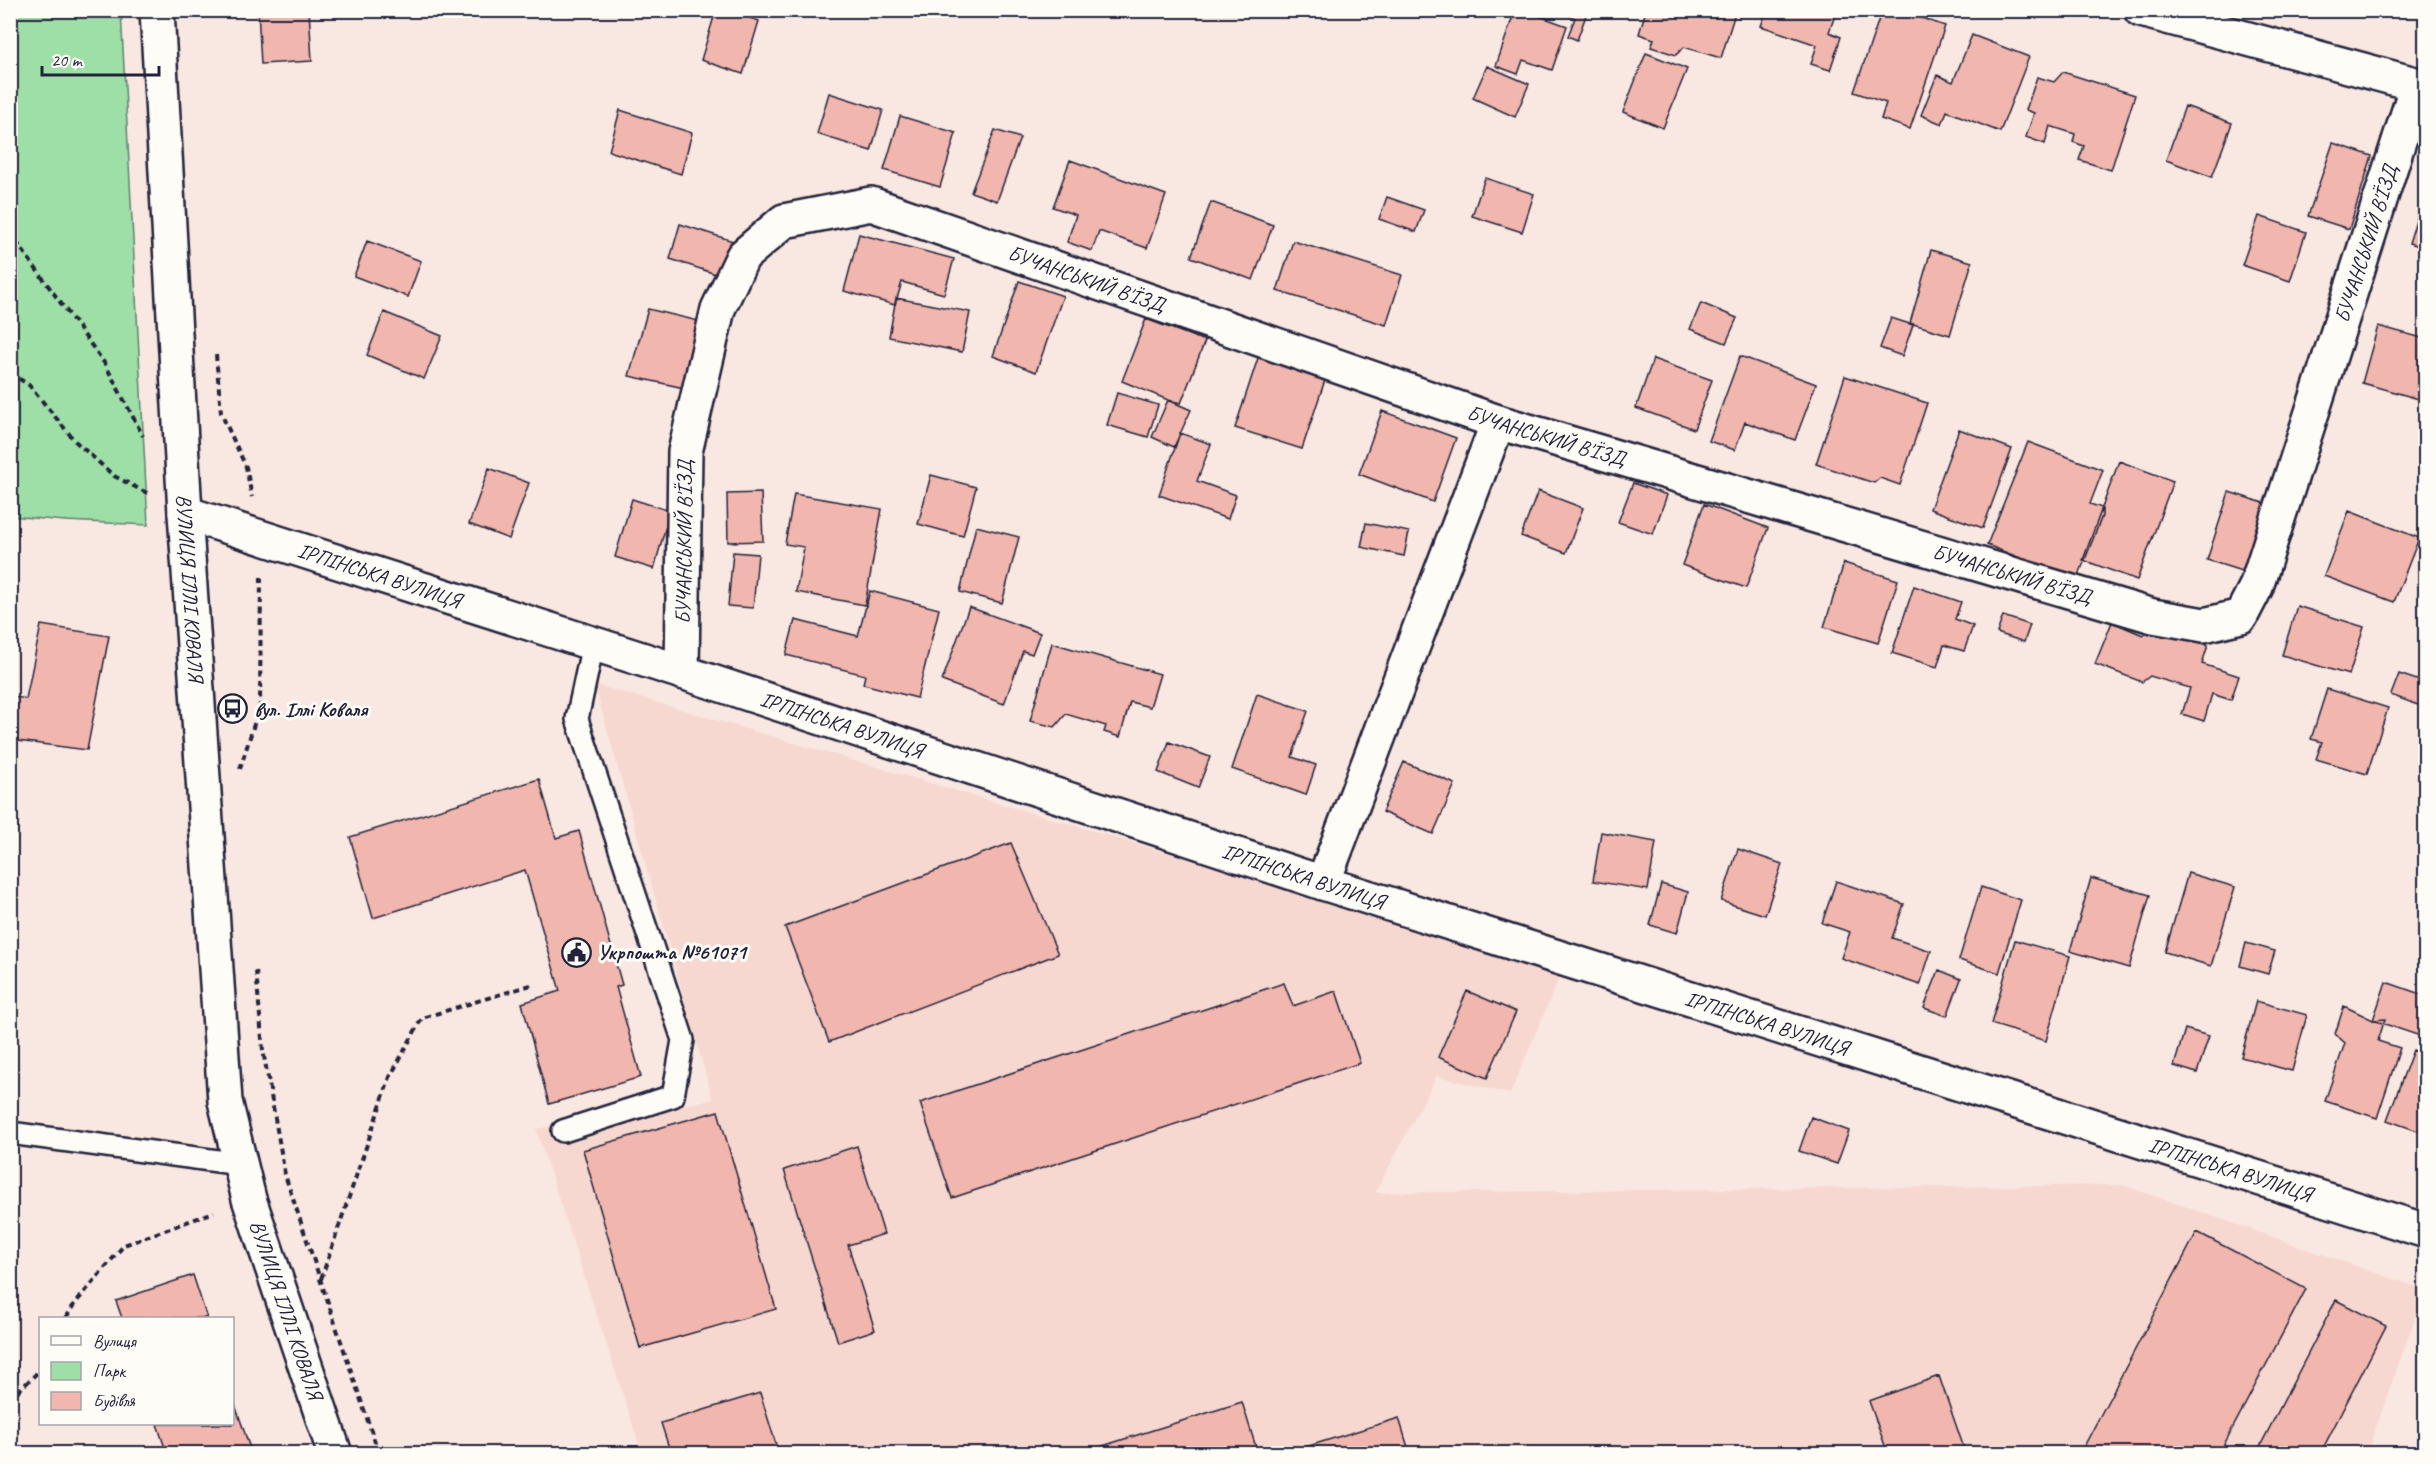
<svg xmlns="http://www.w3.org/2000/svg" width="2436" height="1464" viewBox="0 0 2436 1464" font-family="Caveat,sans-serif">
<rect width="100%" height="100%" fill="#f9e7e1"/>
<filter id="ink" filterUnits="userSpaceOnUse"><feTurbulence type="fractalNoise" baseFrequency=".0167" numOctaves="2"/><feDisplacementMap in="SourceGraphic" scale="12" xChannelSelector="R" yChannelSelector="G"/><feConvolveMatrix kernelMatrix="1 2 1 2 8 2 1 2 1" color-interpolation-filters="sRGB"/></filter>
<g filter="url(#ink)">
<!-- built -->
<path fill="#f7d8d1" d="M594,684L1466,941L1562,971L1510,1094L1437,1076L1375,1193L2123,1185L2425,1290L2367,1453H642L536,1129L713,1100Z"/>
<!-- green -->
<path fill="#9edea7" stroke="#608071" stroke-width="1.5" d="M11,10L121,11L148,525L65,521L11,516Z"/>
<!-- building -->
<path fill="#f1b6ad" stroke="#22223b" stroke-width="1.5" d="M258,10H309L312,61L261,64Z
M716,10H726L759,21L743,74L701,60Z
M1431,10H1475L1472,17L1457,11L1447,17Z
M1515,10H1523L1567,26L1552,70L1523,60L1518,74L1496,66Z
M1554,10H1588L1577,40L1568,36L1575,18Z
M1646,10H1736L1721,58L1684,47L1676,55L1651,47L1654,39L1639,34Z
M1767,10H1837L1829,32L1841,37L1830,70L1811,64L1817,45L1761,26Z
M1882,10H1898L1945,26L1910,129L1881,119L1886,103L1854,92Z
M1972,35L2029,57L2000,132L1947,111L1942,124L1921,115L1937,75L1953,82Z
M1646,53L1687,69L1663,128L1623,112Z
M1487,66L1529,84L1515,117L1473,98Z
M2063,72L2135,95L2111,170L2079,160L2084,146L2073,142L2075,134L2050,126L2045,144L2026,137L2034,113L2026,110L2037,77L2054,82Z
M829,93L883,110L871,151L817,134Z
M2185,106L2232,123L2212,177L2166,160Z
M620,110L692,133L681,174L609,151Z
M900,116L956,133L940,187L884,170Z
M995,130L1020,138L997,201L971,192Z
M2333,143L2372,156L2349,229L2308,216Z
M1070,160L1166,195L1147,248L1099,231L1092,251L1067,242L1076,215L1053,207Z
M1485,178L1534,194L1522,232L1472,216Z
M2426,189V248L2409,243Z
M1387,197L1424,210L1416,232L1379,219Z
M1211,202L1273,225L1253,280L1191,257Z
M2259,216L2306,232L2290,281L2242,265Z
M680,224L736,242L725,277L670,259Z
M859,234L954,259L944,294L902,282L895,305L844,291Z
M367,241L421,261L408,297L354,276Z
M1293,241L1402,275L1386,325L1277,291Z
M1931,250L1972,262L1950,335L1910,323Z
M1019,281L1063,296L1036,372L993,356Z
M896,298L970,312L962,352L889,337Z
M1701,303L1737,318L1726,343L1690,329Z
M648,309L707,323L689,389L629,376Z
M384,312L442,336L424,379L367,355Z
M1891,318L1913,325L1902,356L1880,348Z
M1146,319L1205,341L1181,403L1168,400L1122,381Z
M2378,326L2426,339V401L2362,383Z
M1259,355L1326,377L1302,449L1235,428Z
M1740,356L1816,384L1795,440L1745,422L1735,450L1709,441Z
M1653,359L1712,380L1694,429L1636,408Z
M1845,376L1927,403L1900,485L1880,478L1874,483L1816,464Z
M1117,393L1158,405L1148,437L1107,425Z
M1168,400L1191,410L1174,447L1152,437Z
M1382,411L1456,438L1433,502L1359,474Z
M1959,429L2012,449L1983,528L1930,509Z
M1180,433L1211,444L1197,481L1236,495L1228,519L1159,495Z
M2028,442L2103,470L2090,504L2102,508V516L2077,580L1987,545Z
M2119,461L2173,481L2137,580L2083,560Z
M489,468L529,483L509,539L469,524Z
M931,475L976,487L963,536L918,524Z
M1633,483L1667,495L1653,534L1618,522Z
M1538,491L1583,508L1566,553L1521,536Z
M2229,492L2270,505L2248,573L2207,560Z
M761,493L763,541L728,542L727,494Z
M794,494L882,509L865,605L796,592L804,547L785,544Z
M632,499L670,511L654,569L615,557Z
M1704,504L1768,528L1746,588L1682,565Z
M2349,511L2419,538L2394,602L2324,576Z
M1366,523L1409,532L1404,556L1361,547Z
M976,526L1019,537L1002,603L960,592Z
M733,552L758,554L753,608L728,606Z
M1844,563L1898,580L1878,643L1824,627Z
M1914,586L1961,602L1955,619L1973,626L1964,651L1944,645L1937,667L1892,653Z
M870,591L939,609L917,698L863,684L865,675L786,655L795,620L858,636Z
M2297,606L2364,627L2349,675L2282,655Z
M969,607L1040,633L1032,654L1023,651L1004,704L942,681Z
M2003,616L2030,625L2024,642L1997,633Z
M2112,622L2143,635L2150,626L2208,645L2202,664L2239,676L2231,700L2212,694L2204,721L2182,714L2190,688L2150,676L2142,682L2095,664Z
M41,625L109,636L87,750L10,740V696L26,699Z
M1052,643L1160,674L1150,707L1130,702L1120,737L1104,732L1106,726L1066,714L1055,727L1030,721Z
M2399,674L2426,683V708L2391,695Z
M2327,689L2388,708L2367,774L2316,759L2322,742L2311,739Z
M1257,694L1308,711L1292,757L1316,765L1306,795L1232,769Z
M1169,742L1210,757L1198,788L1158,772Z
M1404,762L1455,784L1433,834L1382,812Z
M539,779L556,838L579,831L622,985L616,987L641,1077L549,1104L522,1003L560,991L525,870L373,918L350,837Z
M1601,832L1656,842L1648,890L1593,881Z
M1011,843L1058,954L829,1042L785,927Z
M1738,849L1782,864L1765,915L1721,901Z
M2188,873L2235,887L2211,966L2165,952Z
M2091,878L2150,895L2129,968L2070,951Z
M1836,881L1904,904L1892,938L1931,951L1920,985L1841,958L1850,932L1822,923Z
M1661,884L1688,892L1677,933L1650,925Z
M1981,887L2021,900L1999,973L1959,960Z
M2015,940L2070,956L2046,1041L1991,1024Z
M2246,943L2275,951L2268,974L2240,966Z
M1939,970L1961,979L1947,1016L1924,1008Z
M2386,982L2426,996V1038L2373,1020Z
M1284,983L1293,1006L1336,991L1360,1063L952,1198L920,1103Z
M1467,991L1516,1012L1487,1078L1438,1057Z
M2256,1001L2307,1015L2292,1071L2241,1057Z
M2344,1006L2373,1020L2385,1019L2378,1041L2400,1048L2377,1118L2325,1101L2345,1043L2335,1034Z
M2185,1029L2209,1036L2197,1073L2174,1066Z
M2413,1050L2426,1055V1134L2387,1120Z
M718,1111L776,1309L640,1348L583,1150Z
M1811,1117L1849,1131L1837,1164L1799,1151Z
M857,1146L884,1234L848,1245L875,1330L838,1342L784,1170Z
M2197,1232L2306,1289L2219,1454H2080Z
M193,1275L207,1318H122L116,1301Z
M2336,1300L2386,1326L2320,1454H2256Z
M1939,1376L1966,1454H1888L1869,1401Z
M760,1393L779,1454H671L661,1423Z
M232,1396L252,1454H167L157,1424H232Z
M1242,1402L1258,1454H1077Z
M1399,1418L1410,1454H1283Z"/>
<g fill="none" stroke-linecap="round" stroke-linejoin="round">
<defs>
<path id="lane" d="M563,1131L673,1096L683,1040L577,719L593,644
M10,1133L240,1164"/>
<g id="street">
<path d="M2141,10L2426,87"/>
<path id="s1" d="M185,513L682,672L1323,883L2426,1231"/>
<path id="s2" d="M682,672L685,452L718,309L743,256L784,221L871,204L1498,422L2153,616L2204,625L2241,616L2256,587L2417,85"/>
<path d="M1323,883L1498,422"/>
</g>
<g id="primary">
<path id="s3" d="M157,10L185,513L225,1101L249,1199L335,1454"/>
</g>
</defs>
<!-- lane casing -->
<use href="#lane" stroke="#22223b" stroke-width="26"/>
<!-- street casing -->
<use href="#street" stroke="#22223b" stroke-width="38"/>
<!-- primary casing -->
<use href="#primary" stroke="#22223b" stroke-width="38"/>
<!-- path -->
<path stroke="#22223b" stroke-width="4" stroke-dasharray="6 4.5" stroke-linecap="butt" d="M10,233L105,364L143,436
M216,355L221,413L246,467L252,497
M10,373L29,385L75,441L114,476L147,493
M240,769L260,705L261,576
M256,971L263,1050L285,1175L379,1454
M321,1279L390,1077L422,1018L531,985
M66,1318L73,1306L124,1245L214,1212
M10,1399L36,1374L40,1366"/>
<!-- lane -->
<use href="#lane" stroke="#fdfcf7" stroke-width="21"/>
<!-- street -->
<use href="#street" stroke="#fdfcf7" stroke-width="33"/>
<!-- primary -->
<use href="#primary" stroke="#fdfcf7" stroke-width="33"/>
</g>
</g>
<!-- icons -->
<defs>
<symbol id="bus-ring" viewBox="-11 -11 22 22"><circle r="9.5" fill="#fdfcf7" stroke="#22223b" stroke-width="1.5"/><path d="M-5-6H5V4H4V6H2V4H-2V6H-4V4H-5ZM-3.5-4V0h7V-4ZM-3.5 1.2v1.5H-2V1.2ZM2 1.2v1.5H3.5V1.2Z" fill="#22223b"/></symbol>
<symbol id="civic-ring" viewBox="-11 -11 22 22"><circle r="9.5" fill="#fdfcf7" stroke="#22223b" stroke-width="1.5"/><path d="M-.6-6.5H3V-4.5H.6V-3L4-1V1h2V6H-6V1h2V-1L-.6-3ZM-1.2 2.5V6h2.4V2.5Z" fill="#22223b"/></symbol>
</defs>
<g fill-rule="evenodd">
<use href="#bus-ring" x="216" y="692" width="33" height="33"/>
<use href="#civic-ring" x="560" y="936" width="33" height="33"/>
</g>
<g text-anchor="middle" dominant-baseline="central" stroke-width="6" stroke-linejoin="round" paint-order="stroke">
<!-- street labels -->
<g font-size="21" fill="#22223b" stroke="#fdfcf7">
<text stroke="none"><textPath href="#s2" startOffset="2398">БУЧАНСЬКИЙ В'ЇЗД</textPath></text>
<text stroke="none"><textPath href="#s2" startOffset="796">БУЧАНСЬКИЙ В'ЇЗД</textPath></text>
<text stroke="none"><textPath href="#s2" startOffset="1282">БУЧАНСЬКИЙ В'ЇЗД</textPath></text>
<text stroke="none"><textPath href="#s2" startOffset="130">БУЧАНСЬКИЙ В'ЇЗД</textPath></text>
<text stroke="none"><textPath href="#s2" startOffset="1768">БУЧАНСЬКИЙ В'ЇЗД</textPath></text>
<text stroke="none"><textPath href="#s1" startOffset="204">ІРПІНСЬКА ВУЛИЦЯ</textPath></text>
<text stroke="none"><textPath href="#s3" startOffset="579">ВУЛИЦЯ ІЛЛІ КОВАЛЯ</textPath></text>
<text stroke="none"><textPath href="#s1" startOffset="690">ІРПІНСЬКА ВУЛИЦЯ</textPath></text>
<text stroke="none"><textPath href="#s1" startOffset="1176">ІРПІНСЬКА ВУЛИЦЯ</textPath></text>
<text stroke="none"><textPath href="#s1" startOffset="1662">ІРПІНСЬКА ВУЛИЦЯ</textPath></text>
<text stroke="none"><textPath href="#s1" startOffset="2148">ІРПІНСЬКА ВУЛИЦЯ</textPath></text>
<text stroke="none"><textPath href="#s3" startOffset="1311">ВУЛИЦЯ ІЛЛІ КОВАЛЯ</textPath></text>
</g>
<!-- poi labels -->
<g font-size="21" font-weight="bold" fill="#22223b" stroke="#fdfcf7" text-anchor="start">
<text x="254" y="709">вул. Іллі Коваля</text>
<text x="597" y="952">Укрпошта №61071</text>
</g>
</g>
<!-- margin -->
<rect width="2436" height="1464" fill="none" stroke="#fdfcf7" stroke-width="36"/>
<rect x="18" y="18" width="2400" height="1428" fill="none" stroke="#22223b" stroke-width="2" filter="url(#ink)"/>
<!-- legend -->
<rect x="39" y="1317" width="195" height="108" fill="#fdfcf7" stroke="#a5a5ac" stroke-width="1.5"/>
<rect x="51" y="1336" width="30" height="9" fill="#fdfcf7" stroke="#a5a5ac" stroke-width="1.5"/>
<text x="93" y="1347" font-size="18" fill="#22223b">Вулиця</text>
<rect x="51" y="1362" width="30" height="18" fill="#9edea7" stroke="#a5a5ac" stroke-width="1.5"/>
<text x="93" y="1377" font-size="18" fill="#22223b">Парк</text>
<rect x="51" y="1392" width="30" height="18" fill="#f1b6ad" stroke="#a5a5ac" stroke-width="1.5"/>
<text x="93" y="1407" font-size="18" fill="#22223b">Будівля</text>
<!-- scale -->
<path d="M42 66v9h117v-9" fill="none" stroke="#22223b" stroke-width="3"/>
<text x="51" y="66" font-size="18" fill="#22223b" stroke="#fdfcf7" stroke-width="4.5" paint-order="stroke">20 m</text>
</svg>
